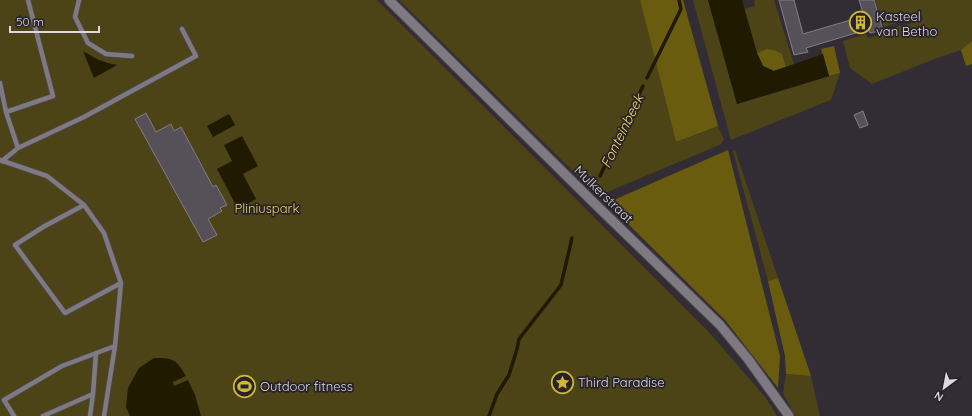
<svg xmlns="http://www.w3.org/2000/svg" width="972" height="416" viewBox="0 0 972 416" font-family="Quicksand,sans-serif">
<rect width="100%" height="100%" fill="#322d35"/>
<!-- green -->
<path fill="#4c4316" d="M0,0H377L707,330L766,398L777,416H0Z
M399,0H640L676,142L718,126L724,139L721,144L717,146L600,195L596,194Z
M693,0H708L737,104L840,73L831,100L731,140Z
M754,0H774L794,64L786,67L783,57L767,49L757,53L744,9L755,6Z
M875,0H972V41L961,50L937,58L872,84L850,68L843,41L866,34L868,38L885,33V30L923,20L922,15L884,27Z
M735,150L778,278L768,281L733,151Z
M786,374L811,376L820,416H795L783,393Z"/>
<!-- forest -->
<path fill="#6a5c0f" d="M640,0H683L718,126L676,142Z
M972,41V64L966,66L961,50Z
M834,46L840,73L829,76L821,49Z
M767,49L774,50L782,54L786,67L773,71L763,66L757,53Z
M728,150L780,356L778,388L725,320L607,203Z
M778,278L811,376L786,374L785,356L768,281Z"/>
<!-- water -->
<path fill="#1f1a00" d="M708,0H742L757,53L763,66L774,71L823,54L829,76L737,104Z
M83,51C94,58 104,63 117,65L94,78Z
M229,114L235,125L213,137L207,126Z
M242,136L258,166L243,174L256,199L238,209L217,169L232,161L224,145Z
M154,358C173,358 176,359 186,376L173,382L174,386L188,380L195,395L201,416H130L126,407L128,388L139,368Z"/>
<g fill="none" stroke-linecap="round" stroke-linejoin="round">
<!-- stream -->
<path stroke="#1f1a00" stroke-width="3.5" d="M647,78L681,9L679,0
M600,176L643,86
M489,416L497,394L509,375L517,349L519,339L561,285L572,238"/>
</g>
<!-- building -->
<path fill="#565159" stroke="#837d86" d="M779,0H794L803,34L864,16L859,0H874L883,30L870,33L869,29L806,48L808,52L794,55Z
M863,111L868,125L860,128L854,115Z
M146,113L156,132L171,124L174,131L181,127L213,187L216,185L227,205L220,208L222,211L208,219L217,235L203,242L135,119Z"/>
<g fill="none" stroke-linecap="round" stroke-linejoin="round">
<defs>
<path id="lane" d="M79,0L75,17L88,43L106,54L132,56
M0,83L6,112L18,148
M6,112L53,96L28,0
M0,160L47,176L84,205L104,233L121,283L115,346L104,416
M2,161L18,148L84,117L196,56L182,29
M84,205L43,227L15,245L65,313L121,283
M14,416L4,400L62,366L115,346
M43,416L93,394
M90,416L93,394L96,353"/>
<path id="street" d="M389,0L593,202L720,325L748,359L789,416"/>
</defs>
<!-- lane casing -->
<use href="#lane" stroke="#4d484f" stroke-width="6"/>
<!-- street casing -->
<use href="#street" stroke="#4d484f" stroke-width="11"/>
<!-- lane -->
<use href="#lane" stroke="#7f7982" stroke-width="4.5"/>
<!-- street -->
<use href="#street" stroke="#7f7982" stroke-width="9"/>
</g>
<!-- icons -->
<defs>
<symbol id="building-ring" viewBox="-11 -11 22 22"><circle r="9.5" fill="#28232b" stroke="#d0b736" stroke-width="1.5"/><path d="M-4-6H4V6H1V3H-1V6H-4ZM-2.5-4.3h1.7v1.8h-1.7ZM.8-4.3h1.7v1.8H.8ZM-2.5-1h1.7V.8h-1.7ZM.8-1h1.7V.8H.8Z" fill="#d0b736"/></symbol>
<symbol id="sight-ring" viewBox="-11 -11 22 22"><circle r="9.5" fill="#28232b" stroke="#d0b736" stroke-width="1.5"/><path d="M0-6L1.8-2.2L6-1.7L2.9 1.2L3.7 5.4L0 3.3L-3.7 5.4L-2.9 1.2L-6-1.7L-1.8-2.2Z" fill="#d0b736"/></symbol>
<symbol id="stadium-ring" viewBox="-11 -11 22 22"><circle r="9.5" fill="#28232b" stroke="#d0b736" stroke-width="1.5"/><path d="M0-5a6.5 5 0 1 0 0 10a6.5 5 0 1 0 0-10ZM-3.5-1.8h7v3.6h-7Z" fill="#d0b736"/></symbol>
</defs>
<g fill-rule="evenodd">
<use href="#building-ring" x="848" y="10" width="25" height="25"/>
<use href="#sight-ring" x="550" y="370" width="25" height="25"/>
<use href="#stadium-ring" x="232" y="374" width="25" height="25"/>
</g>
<g text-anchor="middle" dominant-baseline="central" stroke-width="3.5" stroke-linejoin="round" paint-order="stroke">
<!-- poi labels -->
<g font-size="13" fill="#dddadf" stroke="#28232b" text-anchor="start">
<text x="876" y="16">Kasteel<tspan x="876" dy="15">van Betho</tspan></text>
<text x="578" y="382">Third Paradise</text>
<text x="260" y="386">Outdoor fitness</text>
</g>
<!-- street labels -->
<g font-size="13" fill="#dddadf" stroke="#28232b">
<text transform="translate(604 194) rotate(44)">Mulkerstraat</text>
</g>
<!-- park labels -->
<g font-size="13" fill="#eed558" stroke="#28232b">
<text x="267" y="208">Pliniuspark</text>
</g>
<!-- water labels -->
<g font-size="14" font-style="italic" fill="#f7de62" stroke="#28232b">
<text transform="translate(622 131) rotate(-64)">Fonteinbeek</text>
</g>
</g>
<!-- north arrow -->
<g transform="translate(944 388) rotate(212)" stroke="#28232b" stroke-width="3" paint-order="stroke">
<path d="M0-3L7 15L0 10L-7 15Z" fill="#dddadf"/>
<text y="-6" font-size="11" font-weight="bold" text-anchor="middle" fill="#dddadf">N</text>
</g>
<!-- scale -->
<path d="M10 26v6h89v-6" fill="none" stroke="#dddadf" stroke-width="2"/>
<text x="16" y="26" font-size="12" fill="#dddadf" stroke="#28232b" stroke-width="3" paint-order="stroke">50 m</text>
</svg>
